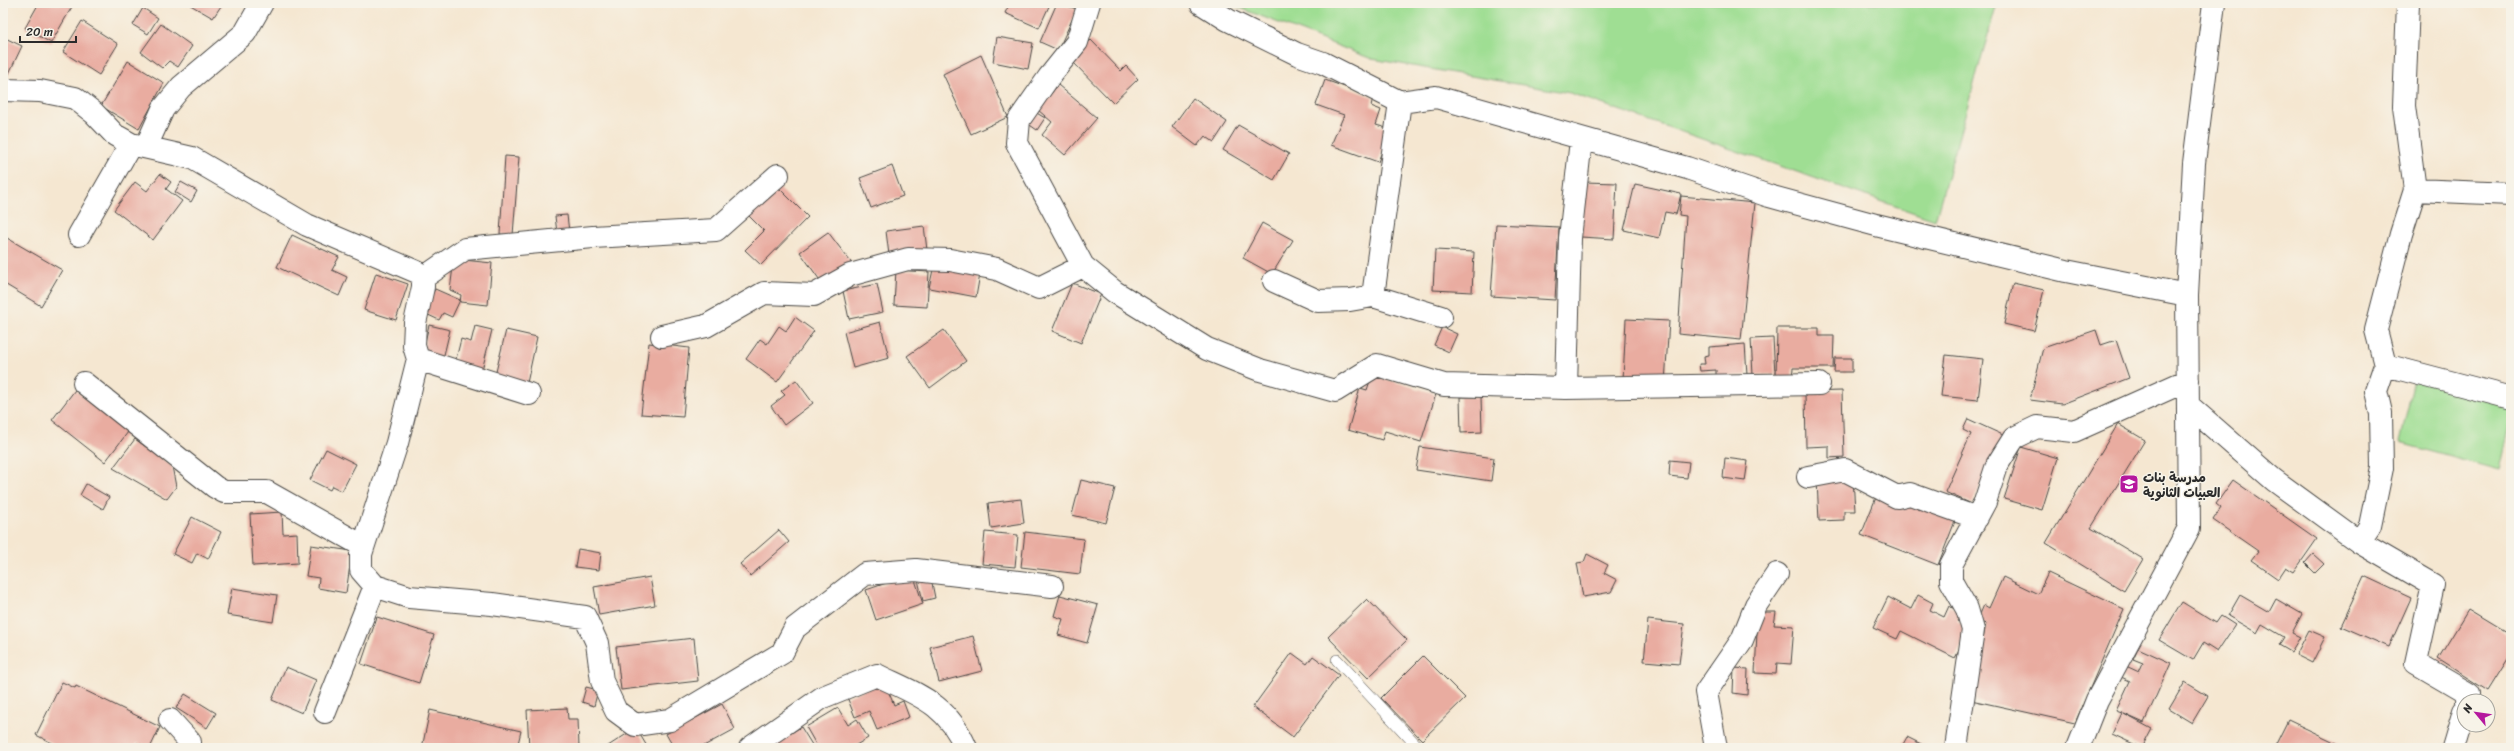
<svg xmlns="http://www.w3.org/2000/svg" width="2514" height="751" viewBox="0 0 2514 751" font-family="Sriracha,'Playpen Sans Arabic',sans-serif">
<rect width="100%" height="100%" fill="#f7f3e8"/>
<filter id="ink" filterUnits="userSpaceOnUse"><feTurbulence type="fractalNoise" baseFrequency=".025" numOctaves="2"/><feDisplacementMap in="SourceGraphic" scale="8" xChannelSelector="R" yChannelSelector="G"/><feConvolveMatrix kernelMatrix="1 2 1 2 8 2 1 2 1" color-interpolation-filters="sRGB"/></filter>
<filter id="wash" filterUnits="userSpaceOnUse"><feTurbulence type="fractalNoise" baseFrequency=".012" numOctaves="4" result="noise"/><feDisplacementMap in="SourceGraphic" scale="16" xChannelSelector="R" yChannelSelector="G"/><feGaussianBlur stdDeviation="0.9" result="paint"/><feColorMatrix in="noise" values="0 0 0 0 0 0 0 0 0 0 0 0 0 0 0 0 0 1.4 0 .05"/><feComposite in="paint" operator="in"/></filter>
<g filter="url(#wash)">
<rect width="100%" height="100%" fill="#f5e7d1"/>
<!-- green -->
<path fill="#9fde93" stroke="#65845f" d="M1227,3H1997L1935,220L1570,93L1372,59Z
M2414,380L2511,400V416L2499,470L2400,443Z"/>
<g id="blocks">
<!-- building -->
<path fill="#e9aca0" d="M39,3L73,5L51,43L25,28Z
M187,3H223L213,18Z
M1010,3H1047L1050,4L1039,28L1005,13Z
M1057,3L1077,9L1058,50L1040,42Z
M143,8L158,18L148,34L133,25Z
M82,21L118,44L99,75L63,52Z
M161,24L192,46L178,67L169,61L162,68L141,52Z
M3,37L22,46L4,84H3Z
M997,37L1033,43L1028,69L993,62Z
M1091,40L1121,71L1126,66L1138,79L1113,103L1071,60Z
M981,55L1008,117L971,134L943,74Z
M128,61L164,83L139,129L101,106Z
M1325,80L1373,97L1371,106L1381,110L1376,125L1390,129L1378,162L1331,145L1344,115L1316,105Z
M1058,85L1097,118L1065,155L1042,135L1052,122L1038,110Z
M1193,98L1227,122L1214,142L1205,136L1197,146L1172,127Z
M1035,112L1045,118L1037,130L1027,123Z
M1238,125L1289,154L1274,180L1223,150Z
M505,156L519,157L513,235L500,234Z
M892,166L903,196L871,208L860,178Z
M160,174L171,182L166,189L182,201L153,240L114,210L135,182L147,191Z
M181,182L197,191L191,202L175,192Z
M1584,182L1617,183L1614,239L1581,237Z
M1635,184L1681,194L1676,214L1665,212L1659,238L1624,230Z
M776,185L808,217L761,265L745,250L764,231L747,214Z
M1681,196L1755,203L1741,340L1678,334L1686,216L1679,215Z
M567,215L569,232L557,233L555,216Z
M1262,223L1293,240L1272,274L1243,258Z
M1496,224L1559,227L1555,300L1491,296Z
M924,226L927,250L889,255L886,231Z
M828,232L853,265L824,286L800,252Z
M292,235L339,257L332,270L347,277L339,296L277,267Z
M7,238L62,270L41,306L3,283V245Z
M1435,250L1474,252L1472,292L1433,290Z
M454,259L492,263L488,305L460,302L461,295L450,290Z
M934,265L980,274L976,297L929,288Z
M896,270L929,272L927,307L894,305Z
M376,273L408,284L396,320L364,310Z
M1072,283L1101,294L1081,343L1052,331Z
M2013,283L2044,290L2034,331L2004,324Z
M877,284L883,312L849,319L843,291Z
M435,289L460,300L452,317L443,313L439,320L424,313Z
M795,317L814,331L777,382L746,359L760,339L767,344L779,326L786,331Z
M1626,319L1669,321L1665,383L1623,380Z
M880,322L889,358L853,368L844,332Z
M429,325L450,330L443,359L422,355Z
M475,326L492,330L481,374L454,367L461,339L471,342Z
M1442,327L1457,334L1449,352L1434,345Z
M1777,328H1819V336H1834L1833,368H1793L1792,378L1776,379Z
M506,330L537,337L527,383L495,376Z
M944,330L966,361L930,388L907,356Z
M2096,330L2101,345L2116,340L2129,378L2062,404L2030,400L2043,348Z
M1773,338L1775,374L1753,375L1751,339Z
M649,343L689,348L683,417L641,414Z
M1745,344L1747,375L1716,377V370L1700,371L1699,364H1705L1704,356L1709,355V347Z
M1946,355L1983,359L1978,400L1941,396Z
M1835,358H1852V372H1834Z
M1372,375L1436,394L1421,442L1385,431L1382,440L1348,430L1360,388L1367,390Z
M796,380L813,403L784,425L771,406L785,395L781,391Z
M75,390L128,432L105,462L52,420Z
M1842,391L1844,457L1829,458V446L1806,447L1805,392Z
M1460,397H1481L1482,432L1461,433Z
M1968,419L2003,435L1972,504L1945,492L1971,434L1963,430Z
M2118,424L2145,440L2091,528L2143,559L2124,591L2046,543Z
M135,439L172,466L176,487L167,499L113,468Z
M1420,447L1494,458L1491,481L1416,470Z
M2021,447L2058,458L2042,510L2004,499Z
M326,449L356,464L342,491L332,486L330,490L310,480Z
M1725,458L1748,461L1745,481L1723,478Z
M1670,460L1689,462L1687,478L1669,476Z
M1853,478L1855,511H1844V520L1819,521L1817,480Z
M1081,480L1115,488L1106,523L1072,515Z
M2233,480L2317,539L2294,572L2286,567L2278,579L2251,560L2258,551L2213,520L2221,508L2216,504Z
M86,484L109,497L103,509L80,495Z
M1877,495L1957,516L1938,565L1861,535Z
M1021,499L1024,523L991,528L988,503Z
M282,512L283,534L297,533L298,563L253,566L250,514Z
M192,517L221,532L208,559L197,553L192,563L173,554Z
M779,530L789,542L750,576L740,564Z
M985,532L1018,535L1015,567L982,564Z
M1025,532L1084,539L1080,574L1021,567Z
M311,545L352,551L346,593L318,588L319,578L306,576Z
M578,549L601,553L599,570L575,567Z
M1587,554L1608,565L1604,573L1617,580L1611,592L1583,597L1577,563L1584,562Z
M2313,554L2324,564L2315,573L2305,563Z
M2048,573L2124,609L2075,723L1971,700L1986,624L1977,621L1984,605L1989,608L2003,577L2038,594Z
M913,574L923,604L876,620L866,590Z
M2364,576L2411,598L2389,647L2341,626Z
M650,577L655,605L599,615L594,587Z
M931,578L935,598L923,601L918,580Z
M232,588L277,595L273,622L227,615Z
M1060,595L1098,605L1087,643L1058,635L1063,619L1054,616Z
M1918,595L1933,603L1930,610L1944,617L1949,606L1962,613L1957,621L1971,628L1955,658L1901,631L1897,639L1873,628L1888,597L1911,609Z
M2240,595L2269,612L2276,599L2302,614L2292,633L2300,637L2291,652L2279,645L2284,637L2262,624L2257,633L2228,616Z
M1367,599L1407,640L1368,678L1328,637Z
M2182,602L2216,623L2221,616L2235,625L2217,652L2203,643L2193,660L2159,640Z
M2468,610L2511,636V654L2488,691L2438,659Z
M1758,612H1776L1774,625L1794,626L1791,664L1777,663L1776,674L1755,673Z
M377,617L434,635L419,683L361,664Z
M1648,620L1684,624L1679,664L1644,661Z
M2309,630L2325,637L2312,663L2296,655Z
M973,636L982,671L939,682L930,647Z
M694,638L698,681L621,690L616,647Z
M2138,648L2171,663L2144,723L2124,714L2152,729L2142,748L2112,734L2122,713L2116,711L2130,681L2121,677L2126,666L2139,672L2143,663L2133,659Z
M1292,653L1307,664L1313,656L1339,675L1293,737L1253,707Z
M1423,656L1465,698L1422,740L1381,698Z
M286,667L316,680L302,713L272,700Z
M1734,668L1748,669L1747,695L1733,693Z
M884,681L894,705L903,701L909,717L877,730L869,711L855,717L847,697Z
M62,682L75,688L76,686L160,727L150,748L137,743L135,748H62L36,735Z
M2185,682L2208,696L2192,723L2169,709Z
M586,687L598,690L594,706L582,702Z
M185,694L216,713L207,728L176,708Z
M722,704L735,729L700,748H674L666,734Z
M567,708L568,719H578L579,748H529L527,710Z
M838,708L848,725L857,719L868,738L851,748H818L806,727Z
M430,710L521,731L517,748H422Z
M2288,720L2347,748H2274Z
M801,727L814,748H767Z
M636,728L648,748H605Z
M1907,737L1929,748H1901Z"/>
</g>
</g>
<g filter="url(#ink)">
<use href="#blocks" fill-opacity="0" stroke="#494744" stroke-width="1"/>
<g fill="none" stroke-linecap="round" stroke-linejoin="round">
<defs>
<path id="service" d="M1337,660L1419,748"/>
<path id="minor" d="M1089,3L1077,42L1049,77L1019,120L1017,143L1083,266L1115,292L1207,349L1260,370L1335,391L1377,365L1444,385L1566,388L1819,384
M1201,3L1228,20L1297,54L1323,63L1400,102L1436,97L1687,168L1769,196L1876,225L2066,271L2187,295
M3,90L40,91L75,98L94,113L115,135L131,144L192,158L307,225L417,272L423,278V287L415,323L414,346L418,359L397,443L361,554V570L375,586L409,597L492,604L585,617L597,643L602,681L616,711L635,725L670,720L782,653L795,628L865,574L916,570L1052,586
M146,147L163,109L181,87L245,33L262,3
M2415,190L2511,194
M79,235L131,144
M423,278L465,249L593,237L716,230L778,175
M1274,281L1318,301L1350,300L1373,296L1441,317
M1373,296L1400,102
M662,336L706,326L764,293L814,295L850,275L908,259L950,260L997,269L1039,288L1083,266
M418,359L529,394
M2385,365L2511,398
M84,383L215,487L224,492H267L363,546
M1566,388L1570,238L1581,140
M2188,405L2274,480L2359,542L2433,585L2416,663L2469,694L2467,701
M1808,477L1845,470L1897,497L1910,494L1977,518
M2359,542L2370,526L2382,468L2381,413L2376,391L2385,365L2376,330L2401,234L2415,190L2404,106L2408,3
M325,712L375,586
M170,720L190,742V748
M750,748L823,697L877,675C918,695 947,703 966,748
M1716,748L1706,692L1742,640L1756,605L1777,574
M1956,748L1973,630L1967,609L1951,581V565L1985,502L1997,465L2014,438L2037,427L2074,431L2188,380
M2078,748L2097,700L2189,528L2187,295L2194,163L2214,3
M2453,748L2464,711"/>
</defs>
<!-- service casing -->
<use href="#service" stroke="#494744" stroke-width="12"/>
<!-- minor casing -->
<use href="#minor" stroke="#494744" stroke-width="24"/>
<!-- service -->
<use href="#service" stroke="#fff" stroke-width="11"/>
<!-- minor -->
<use href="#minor" stroke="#fff" stroke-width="22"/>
</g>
</g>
<!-- icons -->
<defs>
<symbol id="school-square" viewBox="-11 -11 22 22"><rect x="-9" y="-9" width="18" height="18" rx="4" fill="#b5179e" stroke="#f7f3e8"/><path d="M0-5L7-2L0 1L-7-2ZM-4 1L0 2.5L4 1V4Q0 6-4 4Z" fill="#fff"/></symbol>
</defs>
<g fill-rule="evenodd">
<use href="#school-square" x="2118" y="473" width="22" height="22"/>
</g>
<g text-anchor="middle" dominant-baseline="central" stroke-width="3" stroke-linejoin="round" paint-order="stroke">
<!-- poi labels -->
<g font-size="13" font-weight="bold" fill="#2b2b2b" stroke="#f7f3e8" text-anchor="start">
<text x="2143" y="477">مدرسة بنات<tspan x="2143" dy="15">العبيات الثانوية</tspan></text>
</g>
</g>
<!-- margin -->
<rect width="2514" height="751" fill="none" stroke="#f7f3e8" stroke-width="16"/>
<!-- north arrow -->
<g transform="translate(2476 713) rotate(299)"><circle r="19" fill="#f7f3e8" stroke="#a5a39c"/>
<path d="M0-3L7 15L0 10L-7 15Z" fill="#b5179e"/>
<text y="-6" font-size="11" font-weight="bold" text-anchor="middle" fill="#2b2b2b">N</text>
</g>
<!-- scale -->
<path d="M20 36v6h56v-6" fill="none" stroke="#2b2b2b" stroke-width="2"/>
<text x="26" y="36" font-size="12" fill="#2b2b2b" stroke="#f7f3e8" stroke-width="3" paint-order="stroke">20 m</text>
</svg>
